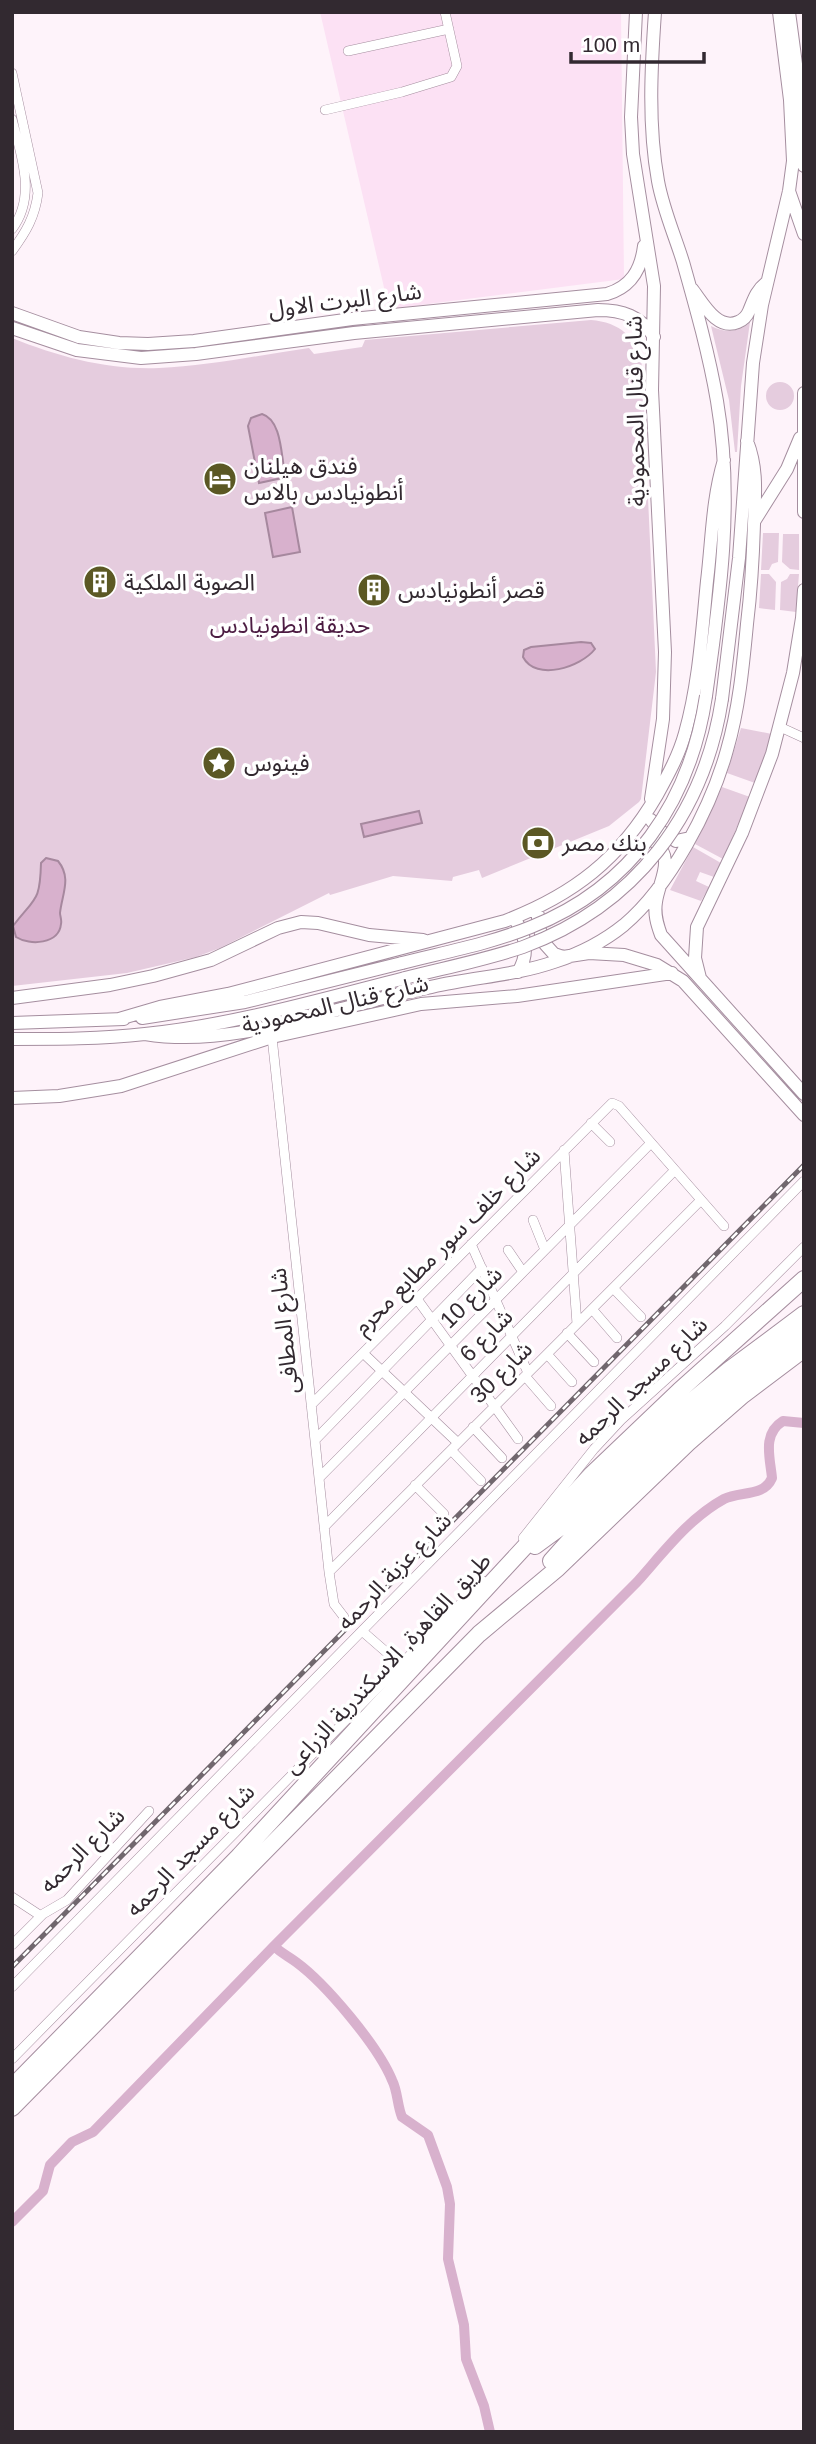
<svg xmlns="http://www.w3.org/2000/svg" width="816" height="2444" viewBox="0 0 816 2444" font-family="Helvetica,'Noto Sans Arabic',sans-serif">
<rect width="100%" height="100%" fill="#fef3fa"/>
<!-- built -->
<path fill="#fce1f4" d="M320,12H621L624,279L389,309Z"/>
<!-- green -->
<path fill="#e5ccde" d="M591,320C619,322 639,338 642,367L656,672L641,799L639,802L609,826L482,878L479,870L453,877L452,881L393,876L330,895L329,893L220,948L196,957L127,973L12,986V338C59,357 108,370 159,368C209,366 259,355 309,348L314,354L362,347L365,340Z
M750,322L741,386L737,452H735L729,400L711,326C724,333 738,333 750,322Z
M766 396a14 14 0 1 1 28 0a14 14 0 1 1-28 0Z
M763,533H779L778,562L772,564L769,570H761Z
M783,534H799V570L790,569L782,562Z
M761,574H769L776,582L775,610L759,608Z
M790,574H799L796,612L780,610L781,582L787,579Z
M741,728L772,734L755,783L727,773Z
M722,787L750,797L723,859L695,844Z
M693,847L721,863L714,877L700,872L696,881L709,887L701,901L670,890Z"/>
<!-- water -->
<path fill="#d8b1cd" stroke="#a6889e" stroke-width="2" d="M262,414C282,420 281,456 285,474L282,478L259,483L248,426L251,418Z
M292,507L300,552L273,557L265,513Z
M581,642L591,643L595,649C581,667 536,682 523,657L524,650L531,647Z
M419,811L422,823L364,837L361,824Z
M46,858L58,861C72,878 62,894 60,913C60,916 62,920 61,924C59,944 30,946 16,937L13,926C35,897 40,903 41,863Z"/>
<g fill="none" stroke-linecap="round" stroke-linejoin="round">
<!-- canal -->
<path stroke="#d8b1cd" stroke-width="10" d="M274,1946C281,1953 288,1956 296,1962C326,1984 378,2046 392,2080C398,2092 397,2105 402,2117L428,2135L447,2187L450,2204L448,2259L464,2325L466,2359L484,2406L490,2432
M12,2222L43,2191L50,2165L72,2142L93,2132L274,1946L637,1582C663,1553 689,1518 724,1499C740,1491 764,1497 772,1478C770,1457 762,1434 783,1421L804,1423"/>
<defs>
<path id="street" d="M348,51L449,29
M12,73L38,193C35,217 26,232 12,251
M325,110L402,92L451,77L457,66L445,12
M12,119C21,155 37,196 12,229
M780,727L804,738
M272,1037L329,1572L334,1604L344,1617
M591,1123L610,1142
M564,1150L577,1324
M533,1220L545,1250
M471,1244L528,1373
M508,1250L523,1272
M613,1288L641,1317
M417,1299L518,1439
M592,1309L617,1338
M567,1333L594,1362
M363,1353L458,1443
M547,1354L572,1382
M525,1376L551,1406
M311,1405L612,1103L619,1106L724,1226
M473,1427L502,1458
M315,1440L482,1268
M451,1450L481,1481
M319,1478L651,1143
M415,1485L444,1514
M324,1527L675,1170
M523,1538L594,1449L621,1420L725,1326L804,1247
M329,1572L701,1200
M362,1631L400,1664
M12,1897L41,1916
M12,1945L43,1914L67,1900L149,1811
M12,1987L804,1181
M12,2059L483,1581"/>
<path id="secondary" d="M636,12L631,117L633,154L654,286L652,390L665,652L663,719L651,799
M655,12C651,69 648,125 658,181C663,209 675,236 683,262C696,308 709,354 717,401C734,500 720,598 706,696
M789,12L798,79L804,166
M789,191L804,234
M692,289C703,303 717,331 738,322C743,320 747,316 749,311C754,299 756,291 766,283
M12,313L79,337L119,343L148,344L194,341L352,319L607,294C631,287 641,270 644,246
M12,328L77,350L141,358L196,354L354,333L598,310C622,310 641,316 654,337
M804,393V512
M755,520L787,469L800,438
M722,699L739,558L753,363L762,305L789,191L793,161L790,100L779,12
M651,820L659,830L676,841L690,838
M654,841C676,859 659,880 656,902C654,914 657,924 661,935L804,1094
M538,915V925L545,944L554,954L563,957L589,953L624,955L657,965L683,981L804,1115
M517,923C527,938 528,957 518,972
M700,978L695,958L697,927L742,833L772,754L793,673L802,618L804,590
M12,998L110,985L153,976L211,960L278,928L301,922L318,923L369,935L423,940
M142,1018L245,1002L402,963
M119,1019L160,1007L228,994L505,921C573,895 620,859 657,795C668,775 679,755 685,733C699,684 702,631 707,581C712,540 712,500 724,460
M12,1023L124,1019
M145,1034C225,1047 306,1017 383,998C407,993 431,986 456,982C489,976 522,973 554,962C579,954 603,942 624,925C670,886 711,808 727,750C739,709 743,666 747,624C751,591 753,558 754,524C755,495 758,469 747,441
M12,1039C56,1039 101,1039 145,1034C233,1025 319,1000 405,978
M12,1098L59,1096L121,1086L272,1037L421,1004L517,996L672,973"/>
<path id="highway" d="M535,1546L565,1524L623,1463L675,1415L729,1370L804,1314
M551,1561C606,1499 666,1440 730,1388C754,1369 779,1352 804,1333
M12,2087L239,1856L592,1474L679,1391L804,1279
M12,2108L479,1634L558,1568L688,1443L743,1395L804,1349"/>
</defs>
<!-- street casing -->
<use href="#street" stroke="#a58e9f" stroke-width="10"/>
<!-- secondary casing -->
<use href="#secondary" stroke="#a58e9f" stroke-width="14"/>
<!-- highway casing -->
<use href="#highway" stroke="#a58e9f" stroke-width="18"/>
<!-- street -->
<use href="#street" stroke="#fff" stroke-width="9"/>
<!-- secondary -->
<use href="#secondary" stroke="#fff" stroke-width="12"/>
<!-- highway -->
<use href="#highway" stroke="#fff" stroke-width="16"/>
<defs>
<path id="rail" d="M12,1967L804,1165"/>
</defs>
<!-- rail casing -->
<use href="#rail" stroke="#71676e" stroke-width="5"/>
<!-- rail -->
<use href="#rail" stroke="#fff" stroke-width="2.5" stroke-dasharray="8" stroke-linecap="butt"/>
<defs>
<path id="secondary-bridge" d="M402,963C445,952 489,944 531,927C632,887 690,802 706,696
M405,978C444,968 485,960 523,947C635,906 704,815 722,699"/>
</defs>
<!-- secondary-bridge casing -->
<use href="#secondary-bridge" stroke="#a58e9f" stroke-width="14" stroke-linecap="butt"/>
<!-- secondary-bridge -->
<use href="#secondary-bridge" stroke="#fff" stroke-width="12"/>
</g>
<!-- icons -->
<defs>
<symbol id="hotel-disc" viewBox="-11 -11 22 22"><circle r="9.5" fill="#5b5824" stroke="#fff"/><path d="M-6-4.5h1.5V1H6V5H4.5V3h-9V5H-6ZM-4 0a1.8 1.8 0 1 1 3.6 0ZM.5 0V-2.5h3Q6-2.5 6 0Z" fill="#fff"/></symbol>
<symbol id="building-disc" viewBox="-11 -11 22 22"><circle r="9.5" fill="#5b5824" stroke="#fff"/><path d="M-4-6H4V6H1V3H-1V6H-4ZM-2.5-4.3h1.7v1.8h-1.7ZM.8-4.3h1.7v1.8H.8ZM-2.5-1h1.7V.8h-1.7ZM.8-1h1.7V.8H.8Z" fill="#fff"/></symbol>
<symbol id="sight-disc" viewBox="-11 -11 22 22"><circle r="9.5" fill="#5b5824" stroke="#fff"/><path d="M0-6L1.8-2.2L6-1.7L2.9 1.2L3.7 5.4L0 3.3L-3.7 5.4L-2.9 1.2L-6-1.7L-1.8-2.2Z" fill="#fff"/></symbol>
<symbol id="bank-disc" viewBox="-11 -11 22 22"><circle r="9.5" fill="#5b5824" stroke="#fff"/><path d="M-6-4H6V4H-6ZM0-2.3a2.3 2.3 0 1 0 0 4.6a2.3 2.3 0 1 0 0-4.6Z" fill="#fff"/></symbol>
</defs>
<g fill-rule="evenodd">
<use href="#hotel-disc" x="201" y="460" width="38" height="38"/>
<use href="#building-disc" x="81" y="563" width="38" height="38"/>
<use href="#building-disc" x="355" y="571" width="38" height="38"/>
<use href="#sight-disc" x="200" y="744" width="38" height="38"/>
<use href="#bank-disc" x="519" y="824" width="38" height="38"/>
</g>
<g text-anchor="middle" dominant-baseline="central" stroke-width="7" stroke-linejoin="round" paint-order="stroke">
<!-- street labels -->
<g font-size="23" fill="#322930" stroke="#fff">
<text transform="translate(345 300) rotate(-7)">شارع البرت الاول</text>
<text transform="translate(635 411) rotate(-91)">شارع قنال المحمودية</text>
<text transform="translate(335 1004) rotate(-13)">شارع قنال المحمودية</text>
<text transform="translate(447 1241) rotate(-45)">شارع خلف سور مطابع محرم</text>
<text transform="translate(471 1297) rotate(-45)">شارع 10</text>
<text transform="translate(284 1331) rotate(-96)">شارع المطافى</text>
<text transform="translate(486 1335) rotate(-45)">شارع 6</text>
<text transform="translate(501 1372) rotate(-45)">شارع 30</text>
<text transform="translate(641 1381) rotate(-44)">شارع مسجد الرحمه</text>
<text transform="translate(394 1571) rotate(-46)">شارع عزبة الرحمه</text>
<text transform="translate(387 1663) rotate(-47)">طريق القاهرة, الاسكندرية الزراعى</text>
<text transform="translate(82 1850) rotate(-45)">شارع الرحمه</text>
<text transform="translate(190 1850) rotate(-46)">شارع مسجد الرحمه</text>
</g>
<!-- poi labels -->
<g font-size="23" fill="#322930" stroke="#fff" text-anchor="start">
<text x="244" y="466">فندق هيلنان<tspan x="244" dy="26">أنطونيادس بالاس</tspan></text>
<text x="124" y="582">الصوبة الملكية</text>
<text x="398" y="590">قصر أنطونيادس</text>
<text x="244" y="763">فينوس</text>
<text x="562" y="843">بنك مصر</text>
</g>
<!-- park labels -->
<g font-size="23" fill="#4c1c42" stroke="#fff">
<text x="290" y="625">حديقة انطونيادس</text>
</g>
</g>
<!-- border -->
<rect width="816" height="2444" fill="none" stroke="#322930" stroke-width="28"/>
<!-- scale -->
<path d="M571 52v10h133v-10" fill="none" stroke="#322930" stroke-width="3.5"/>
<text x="582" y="52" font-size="21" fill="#322930" stroke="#ffffff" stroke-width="5" paint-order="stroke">100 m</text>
</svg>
